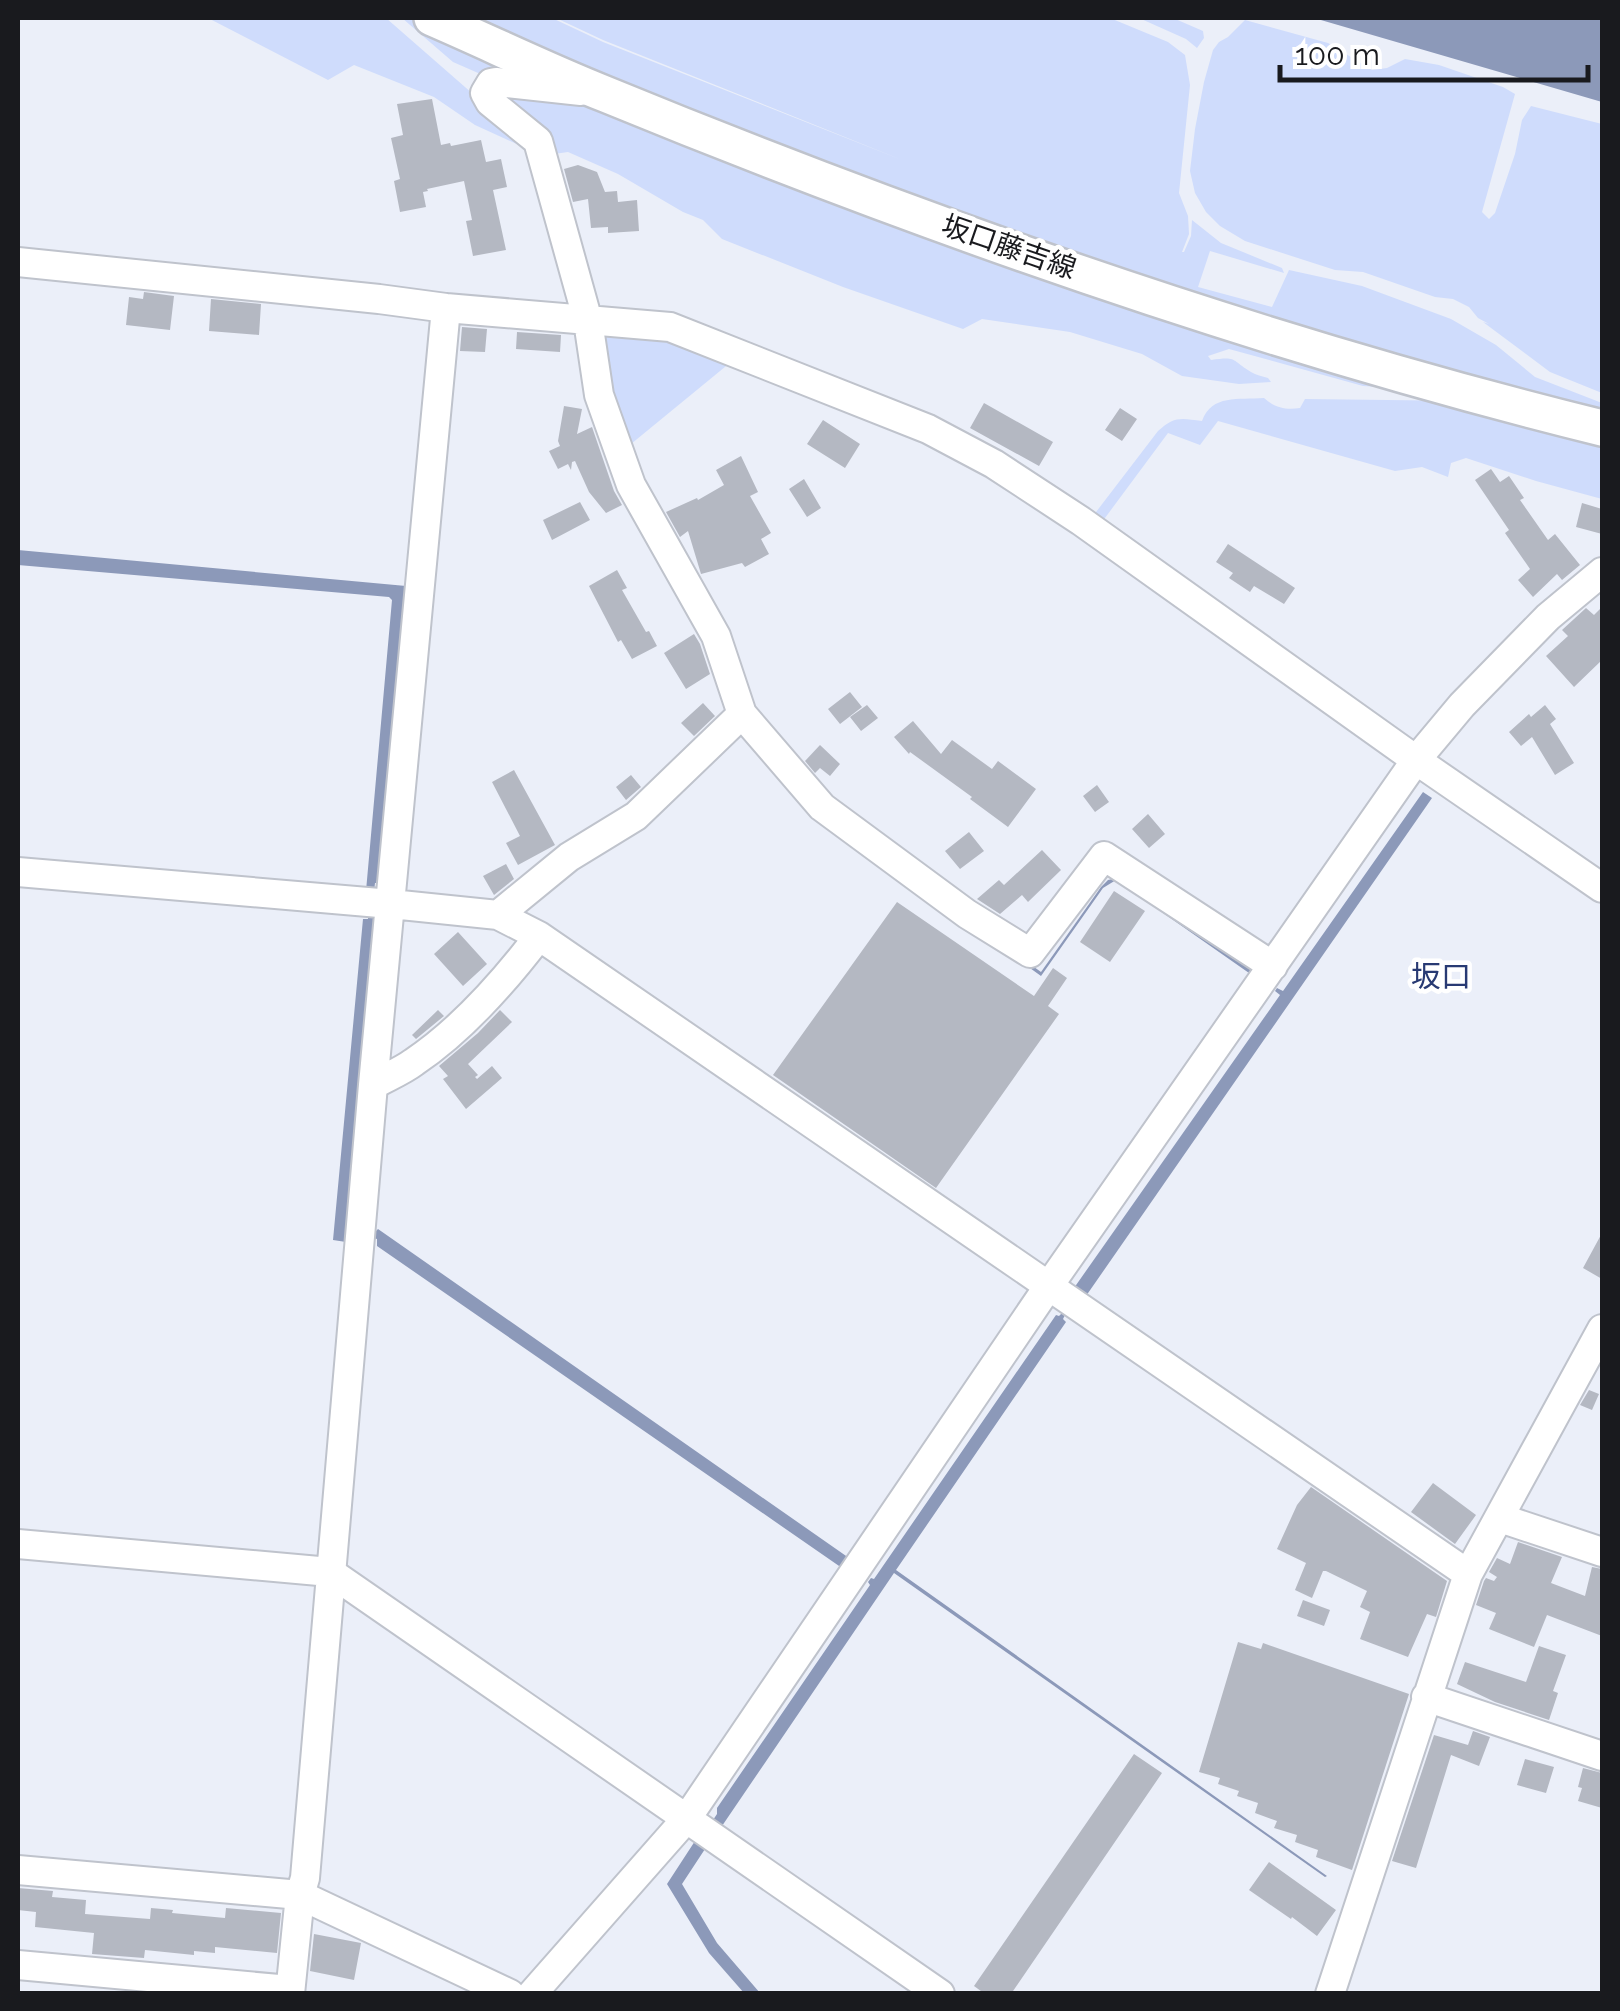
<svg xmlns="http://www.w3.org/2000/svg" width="1620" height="2011" viewBox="0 0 1620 2011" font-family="Raleway,'Noto Sans JP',sans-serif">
<rect width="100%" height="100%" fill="#ebeff9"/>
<!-- green -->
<path fill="#cfdcfc" d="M208,18H386L489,108L534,152L475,125L434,97L354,65L328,80Z
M402,18H414L559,82L485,76L453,62Z
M452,18H552L603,42L902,160L603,40L556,18H1110L1168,42L1185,55L1190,85L1179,193L1188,216L1189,234L1182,252H1184L1191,236L1192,220L1221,243L1282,268L1284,273L1210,251L1198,287L1272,307L1289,270L1362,286L1451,319L1496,345L1535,377L1602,403V421L1009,241Z
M1139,18H1173L1203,31L1204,38L1197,48L1186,39Z
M1245,20L1328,43L1372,70L1387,68L1405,59L1439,65L1503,87L1515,94L1482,212L1489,219L1495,213L1515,154L1522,120L1531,106L1602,124V393L1550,372L1483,322L1489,324L1478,318L1469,307L1453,299L1435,297L1363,272L1335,270L1245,241L1220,226L1206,212L1195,193L1190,171L1195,129L1204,82L1213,50L1219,42L1228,37Z
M504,90L588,99L740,164L763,177H781L1416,389L1363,386L1229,349L1208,356L1211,360C1238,356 1231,360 1251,372C1256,375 1262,376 1268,378L1271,382L1239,384L1182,376L1142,354L1070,332L982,319L963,329L843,287L722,239L703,220L683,212L618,174L568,152L554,154L501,102Z
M602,331L674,338L731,362L631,444L610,383Z
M1264,398C1275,408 1286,410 1300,408L1305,399L1469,401L1602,436V499L1536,481L1466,458L1451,463L1448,477L1422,467L1395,471L1218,421L1200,445L1168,433L1102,522L1093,516L1158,431C1174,416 1181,418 1202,421C1212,394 1238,400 1264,398Z"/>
<!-- water -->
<path fill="#8c99b9" d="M1314,18H1602V102Z
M18,550L406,586L381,877L379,883H375L374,892L366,891L392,600L389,597L18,565Z
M1423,792L1432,798L1086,1296L1074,1288L1280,995L1275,991L1277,988L1283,991Z
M835,824L1041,972L1101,887L1108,880L1117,878L1251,969L1249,973L1116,880L1103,888L1041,976L833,826Z
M368,915L374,916V920H376L346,1242L333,1240L363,919H368Z
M378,1229L849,1558L842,1568L377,1246V1239L370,1237Z
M1062,1313L1065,1315L1063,1319L1066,1322L896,1570L1327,1876L1325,1877L894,1573L722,1826L713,1820L717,1814V1808L870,1585L868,1582L871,1578L874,1579L1056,1315L1059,1316Z
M695,1841L705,1849L682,1884L717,1943L760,1993H744L709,1953L667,1884Z"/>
<!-- building -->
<path fill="#b4b8c2" d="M432,99L441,145L450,143L451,146L481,140L486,162L501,159L507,187L493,190L506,250L473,256L466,221L472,220L464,181L427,189L428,191L423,192L426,207L400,212L394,181L400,179L391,138L403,135L397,104Z
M578,165L597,172L605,192L617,191L618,202L637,200L639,231L608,233V227L591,228L588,199L573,202L564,169Z
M144,292L174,296L170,330L126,325L129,297L143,299Z
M211,299L261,304L259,335L209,331Z
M462,327L487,329L485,352L460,351Z
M517,332L561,335L560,352L516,349Z
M984,403L1053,442L1039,466L970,428Z
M564,406L582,409L577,434L592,427L614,491L622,505L606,513L589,492L575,461L572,462L571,470L568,464L558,469L549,451L560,446L558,441Z
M1120,408L1137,419L1122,441L1105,430Z
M823,420L860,444L845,468L807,444Z
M741,456L758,492L750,496L771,533L761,539L769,554L745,567L742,563L701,574L688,531L680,537L666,512L697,498L698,500L724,485L716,470Z
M1491,469L1500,482L1509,476L1524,498L1520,500L1548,540L1555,534L1580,565L1562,580L1557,574L1533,597L1518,580L1530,569L1505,533L1509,530L1475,480Z
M804,479L821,508L807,517L789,489Z
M580,502L590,520L552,540L543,520Z
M1582,503L1602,509V534L1576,527Z
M1228,544L1295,588L1284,604L1254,586L1250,592L1229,578L1233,573L1216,562Z
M617,570L627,588L622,590L646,632L649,631L657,646L632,659L621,640L618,642L589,586Z
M1602,607V660L1574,687L1546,656L1568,636L1562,630L1586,608L1594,615Z
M694,634L700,644L710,674L686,689L664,653Z
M850,692L862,707L840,724L828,709Z
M703,703L715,716L694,736L681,723Z
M867,705L878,718L861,731L850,717Z
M1545,705L1556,719L1550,724L1574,763L1555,775L1532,737L1521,746L1509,732L1529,714L1531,717Z
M913,721L941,754L952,740L992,769L998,761L1036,789L1008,827L970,799L972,797L910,752L909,754L894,737Z
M820,745L840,764L830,776L820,768L815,773L805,761Z
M514,770L555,845L518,865L506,843L520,836L492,782Z
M631,775L641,787L626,800L616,787Z
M1097,785L1109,802L1095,812L1083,796Z
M1148,814L1165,834L1149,848L1132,829Z
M969,832L984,851L960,869L945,851Z
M1042,850L1061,870L1028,902L1022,895L1000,914L977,899L999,880L1004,885Z
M506,864L514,879L494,895L483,876Z
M1114,891L1145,911L1110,962L1080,942Z
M897,902L1034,996L1053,968L1067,978L1048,1006L1059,1014L936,1188L773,1075Z
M458,932L487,964L463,986L434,954Z
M438,1010L444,1016L416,1039L412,1035Z
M500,1010L512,1022L468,1064L478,1075L475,1077L477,1079L492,1066L502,1078L466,1109L443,1079L448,1076L439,1066L478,1033Z
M1602,1233V1279L1583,1268Z
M1589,1390L1599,1394L1592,1410L1580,1405Z
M1433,1483L1476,1515L1455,1544L1411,1512Z
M1311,1487L1447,1581L1436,1617L1427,1614L1408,1657L1360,1639L1370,1612L1360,1607L1367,1591L1326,1571H1323L1312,1598L1295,1590L1306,1563L1277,1549L1297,1505Z
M1518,1542L1562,1557L1551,1583L1585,1596L1592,1567L1602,1569V1636L1547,1615L1534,1647L1489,1629L1496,1613L1476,1605L1484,1581L1486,1578L1494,1581L1497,1577L1489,1572L1497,1558L1510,1564Z
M1303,1600L1330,1610L1324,1626L1297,1616Z
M1238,1642L1261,1649L1263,1643L1409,1694L1352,1870L1316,1857L1318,1850L1295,1842L1297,1835L1274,1828L1277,1821L1255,1813L1258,1803L1237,1796L1239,1791L1218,1784L1220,1778L1199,1772Z
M1539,1646L1566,1655L1553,1691L1558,1693L1549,1720L1495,1702L1457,1684L1465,1662L1526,1682Z
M1473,1731L1490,1737L1479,1766L1451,1755L1416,1868L1392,1861L1434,1735L1468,1745Z
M1134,1754L1162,1773L1011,1994H985L974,1986Z
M1525,1759L1554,1767L1546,1793L1517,1785Z
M1583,1768L1602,1773V1808L1578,1801L1582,1788L1578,1787Z
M1269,1862L1336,1910L1317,1936L1292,1917L1291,1919L1249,1890Z
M18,1888L53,1891L52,1897L86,1900L85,1914L150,1919L151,1908L173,1910L172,1913L225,1918L226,1908L281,1913L277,1953L215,1947V1953L194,1951V1955L145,1950L144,1958L92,1954L94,1933L35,1927L36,1912L18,1910Z
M314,1934L361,1943L354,1980L310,1971Z"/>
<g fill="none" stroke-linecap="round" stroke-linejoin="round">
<defs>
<path id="minor" d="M581,91L496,82L491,83L485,93L490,102L538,141L588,321L599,395L631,485L716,636L742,714L822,807L967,914L1030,953L1104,856L1273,966
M18,262L379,299L446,308L670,327L928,429L994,464L1081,521L1416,760L1602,888
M18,872L391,904L498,915L539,936L1468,1574
M498,915L569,857L636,816L742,714
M373,1085C387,1077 402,1071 414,1062C463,1029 504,982 539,936
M1500,1518L1602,1552
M18,1544L330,1572L940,1994
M1426,1697L1602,1756
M18,1870L300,1895L510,1994
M18,1965L290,1990
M290,1994L300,1895L305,1878L373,1085L446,308
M532,1994L687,1818L1048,1287L1416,760L1462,705L1548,617L1602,572
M1330,1994L1468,1574L1602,1329"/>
<path id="major" d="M432,18C490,43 547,71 605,94C929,227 1262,344 1602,428"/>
</defs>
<!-- minor casing -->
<use href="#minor" stroke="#bfc3cc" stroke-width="32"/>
<!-- major casing -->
<use href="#major" stroke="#bfc3cc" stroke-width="40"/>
<!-- minor -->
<use href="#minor" stroke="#fff" stroke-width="28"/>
<!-- major -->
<use href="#major" stroke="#fff" stroke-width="35"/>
</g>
<g text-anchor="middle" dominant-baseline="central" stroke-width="9" stroke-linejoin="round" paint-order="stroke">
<!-- street labels -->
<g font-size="28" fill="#191a1e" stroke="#fff">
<text transform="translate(1009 247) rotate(19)">坂口藤吉線</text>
</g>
<!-- neighbourhood labels -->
<g font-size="30" fill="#283a73" stroke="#fff">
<text x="1441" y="976">坂口</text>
</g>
</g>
<!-- border -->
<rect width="1620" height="2011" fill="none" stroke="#191a1e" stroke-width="40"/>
<!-- scale -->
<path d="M1280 65v15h308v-15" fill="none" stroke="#191a1e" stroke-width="5"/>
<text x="1295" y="65" font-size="30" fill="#191a1e" stroke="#ffffff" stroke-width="8" paint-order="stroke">100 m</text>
</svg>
